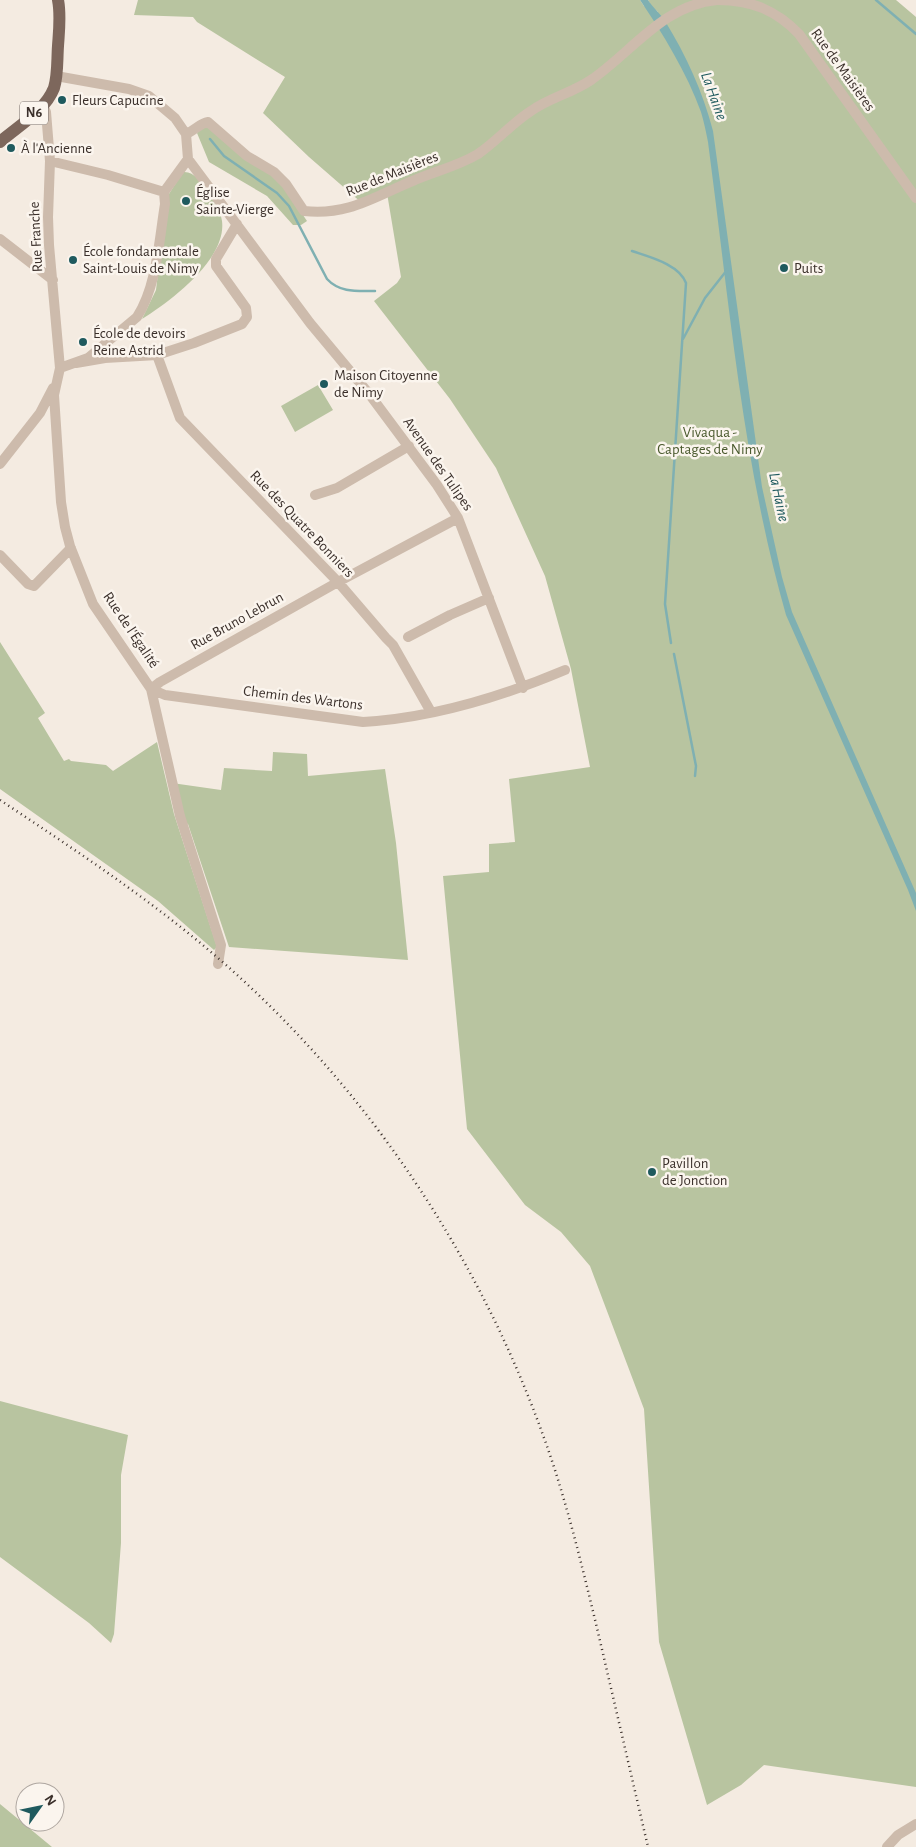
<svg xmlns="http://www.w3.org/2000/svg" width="916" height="1847" viewBox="0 0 916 1847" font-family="'Alegreya Sans',sans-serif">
<rect width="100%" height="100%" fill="#f4ebe1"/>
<!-- green -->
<path fill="#b8c4a0" d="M138,0H640L644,6L658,12L652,7L648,0H896L916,17V1787L764,1765L741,1785L707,1805L659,1642L644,1409L590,1266L561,1232L525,1205L467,1129L443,876L489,872V844L515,842L509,779L590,767L571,669L545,576L496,468L450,399L374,301L397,283L401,277L387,193L363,204L309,157L263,113L285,77L197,22L193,17L134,15Z
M204,123L274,172L307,221L301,225H293L267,196L209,162L197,133Z
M183,172C194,171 201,182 206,190C212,198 221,211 222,221C227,259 171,301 142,319L156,290L167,197Z
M318,385L333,410L295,432L281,406Z
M0,642L45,713L38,718L64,761L69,759L71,761L106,765L113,771L157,742L174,814L217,947L214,950L158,901L0,789Z
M273,752L307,754L308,776L385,769L396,843L408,960L229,947L188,824L182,822L172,783L221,790L224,768L272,771Z
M0,1401L128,1435L121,1475V1543L114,1634L111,1643L89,1623L0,1557Z
M0,1804L52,1847H0Z"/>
<!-- water -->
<path fill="#7fb0b2" d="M640,0H648C653,8 660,13 665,21C686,55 703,92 713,131L762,487L782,577L792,612L916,893V911L908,890L786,615C742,461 729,300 708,142C706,132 704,122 701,112C687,73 663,34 640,0Z"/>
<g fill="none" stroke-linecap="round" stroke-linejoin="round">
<!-- stream -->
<path stroke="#7fb0b2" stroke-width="2.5" d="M876,0L916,34
M210,139L224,156L277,193L289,206L327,279C340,293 357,291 375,291
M632,251C649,257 679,264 686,283L665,604L671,643
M683,339L705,298L727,270
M674,654L696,766L695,776"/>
<!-- minor -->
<path stroke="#cdbbac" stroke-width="10" d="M718,0C751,0 776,10 799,34L916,198
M56,76L129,89L149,96L175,118L186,134L188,159L310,323L370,395L437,485L458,518L523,688
M43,106L46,112L50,161L48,217L49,245L60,368L54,395L61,502L65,527L70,546L93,604L151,689L180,816L221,945L218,964
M186,134C194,131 200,123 208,122L247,156L274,172L286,184L304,211C349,216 375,196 415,180C436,171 458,166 478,154C497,141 512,123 531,111C549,98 572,93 591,80C633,51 663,5 717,0
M50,161L108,175L164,192
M0,239L53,280
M157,355L180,418L338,582L386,638L393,645L431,712
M76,363L105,358L157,355L194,343L242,324L247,317L246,308L216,266V259L237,224
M60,368L88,358L137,317C157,286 159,240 165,204L164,192L188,159
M0,464L40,413L53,388
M315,495L337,488L409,446
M0,555L28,584L34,586L71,548
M408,637L450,615L489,598
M151,689L165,695L363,722C433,718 501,697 565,670
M151,689L160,682L338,582L458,518
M887,1847L898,1835L916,1824"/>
<!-- major -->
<path stroke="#7d675c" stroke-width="12" d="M0,142C18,126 45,111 54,88C58,75 57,60 58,46C59,31 61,15 58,0"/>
<!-- rail -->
<path stroke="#3b302b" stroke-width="2.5" stroke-dasharray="1 4" stroke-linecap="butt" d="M0,800C75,850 150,899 218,958C373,1092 490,1272 554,1467C571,1520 584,1574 597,1628C614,1701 631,1774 648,1847"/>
</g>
<!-- markers -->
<g fill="#1f5a5e" stroke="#fbf5ee" stroke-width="2">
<circle cx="62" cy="100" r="5"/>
<circle cx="11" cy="148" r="5"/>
<circle cx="186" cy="201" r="5"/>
<circle cx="73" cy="260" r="5"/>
<circle cx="784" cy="268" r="5"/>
<circle cx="83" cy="342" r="5"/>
<circle cx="324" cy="384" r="5"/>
<circle cx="652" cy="1172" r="5"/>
</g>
<g text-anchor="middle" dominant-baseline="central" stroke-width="5" stroke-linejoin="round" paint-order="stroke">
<!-- shield labels -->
<rect fill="#fbf5ee" stroke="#756b66" stroke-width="1" x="20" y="101.5" width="28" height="23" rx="4"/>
<g font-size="14" font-weight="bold" fill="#3b302b">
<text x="34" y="113">N6</text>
</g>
<!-- street labels -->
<g font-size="15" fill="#3b302b" stroke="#fbf5ee">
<text transform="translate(843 70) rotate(54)">Rue de Maisières</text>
<text transform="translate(392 174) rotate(-22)">Rue de Maisières</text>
<text transform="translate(36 237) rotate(-93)">Rue Franche</text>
<text transform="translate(438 464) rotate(55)">Avenue des Tulipes</text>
<text transform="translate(302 524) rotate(46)">Rue des Quatre Bonniers</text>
<text transform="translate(237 621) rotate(-29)">Rue Bruno Lebrun</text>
<text transform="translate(131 630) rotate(56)">Rue de l'Égalité</text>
<text transform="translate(303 698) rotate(7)">Chemin des Wartons</text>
</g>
<!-- poi labels -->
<g font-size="15" fill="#3b302b" stroke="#fbf5ee" text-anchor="start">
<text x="72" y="100">Fleurs Capucine</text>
<text x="21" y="148">À l'Ancienne</text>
<text x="196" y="192">Église<tspan x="196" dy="17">Sainte-Vierge</tspan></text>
<text x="83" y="251">École fondamentale<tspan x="83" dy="17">Saint-Louis de Nimy</tspan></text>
<text x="794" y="268">Puits</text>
<text x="93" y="333">École de devoirs<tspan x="93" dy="17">Reine Astrid</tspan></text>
<text x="334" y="375">Maison Citoyenne<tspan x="334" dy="17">de Nimy</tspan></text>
<text x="662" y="1163">Pavillon<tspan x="662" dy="17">de Jonction</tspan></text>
</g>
<!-- park labels -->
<g font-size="15" fill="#4a5a2e" stroke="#fbf5ee">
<text x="710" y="432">Vivaqua -<tspan x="710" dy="17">Captages de Nimy</tspan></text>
</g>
<!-- water labels -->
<g font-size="16" font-style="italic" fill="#1f5a5e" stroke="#fbf5ee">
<text transform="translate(714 96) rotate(70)">La Haine</text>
<text transform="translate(779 497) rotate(78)">La Haine</text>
</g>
</g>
<!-- north arrow -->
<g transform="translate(40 1807) rotate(57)"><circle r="24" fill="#fbf5ee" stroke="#aea6a0"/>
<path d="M0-4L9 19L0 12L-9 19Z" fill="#1f5a5e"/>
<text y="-8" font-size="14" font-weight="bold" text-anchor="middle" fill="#3b302b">N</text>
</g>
</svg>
